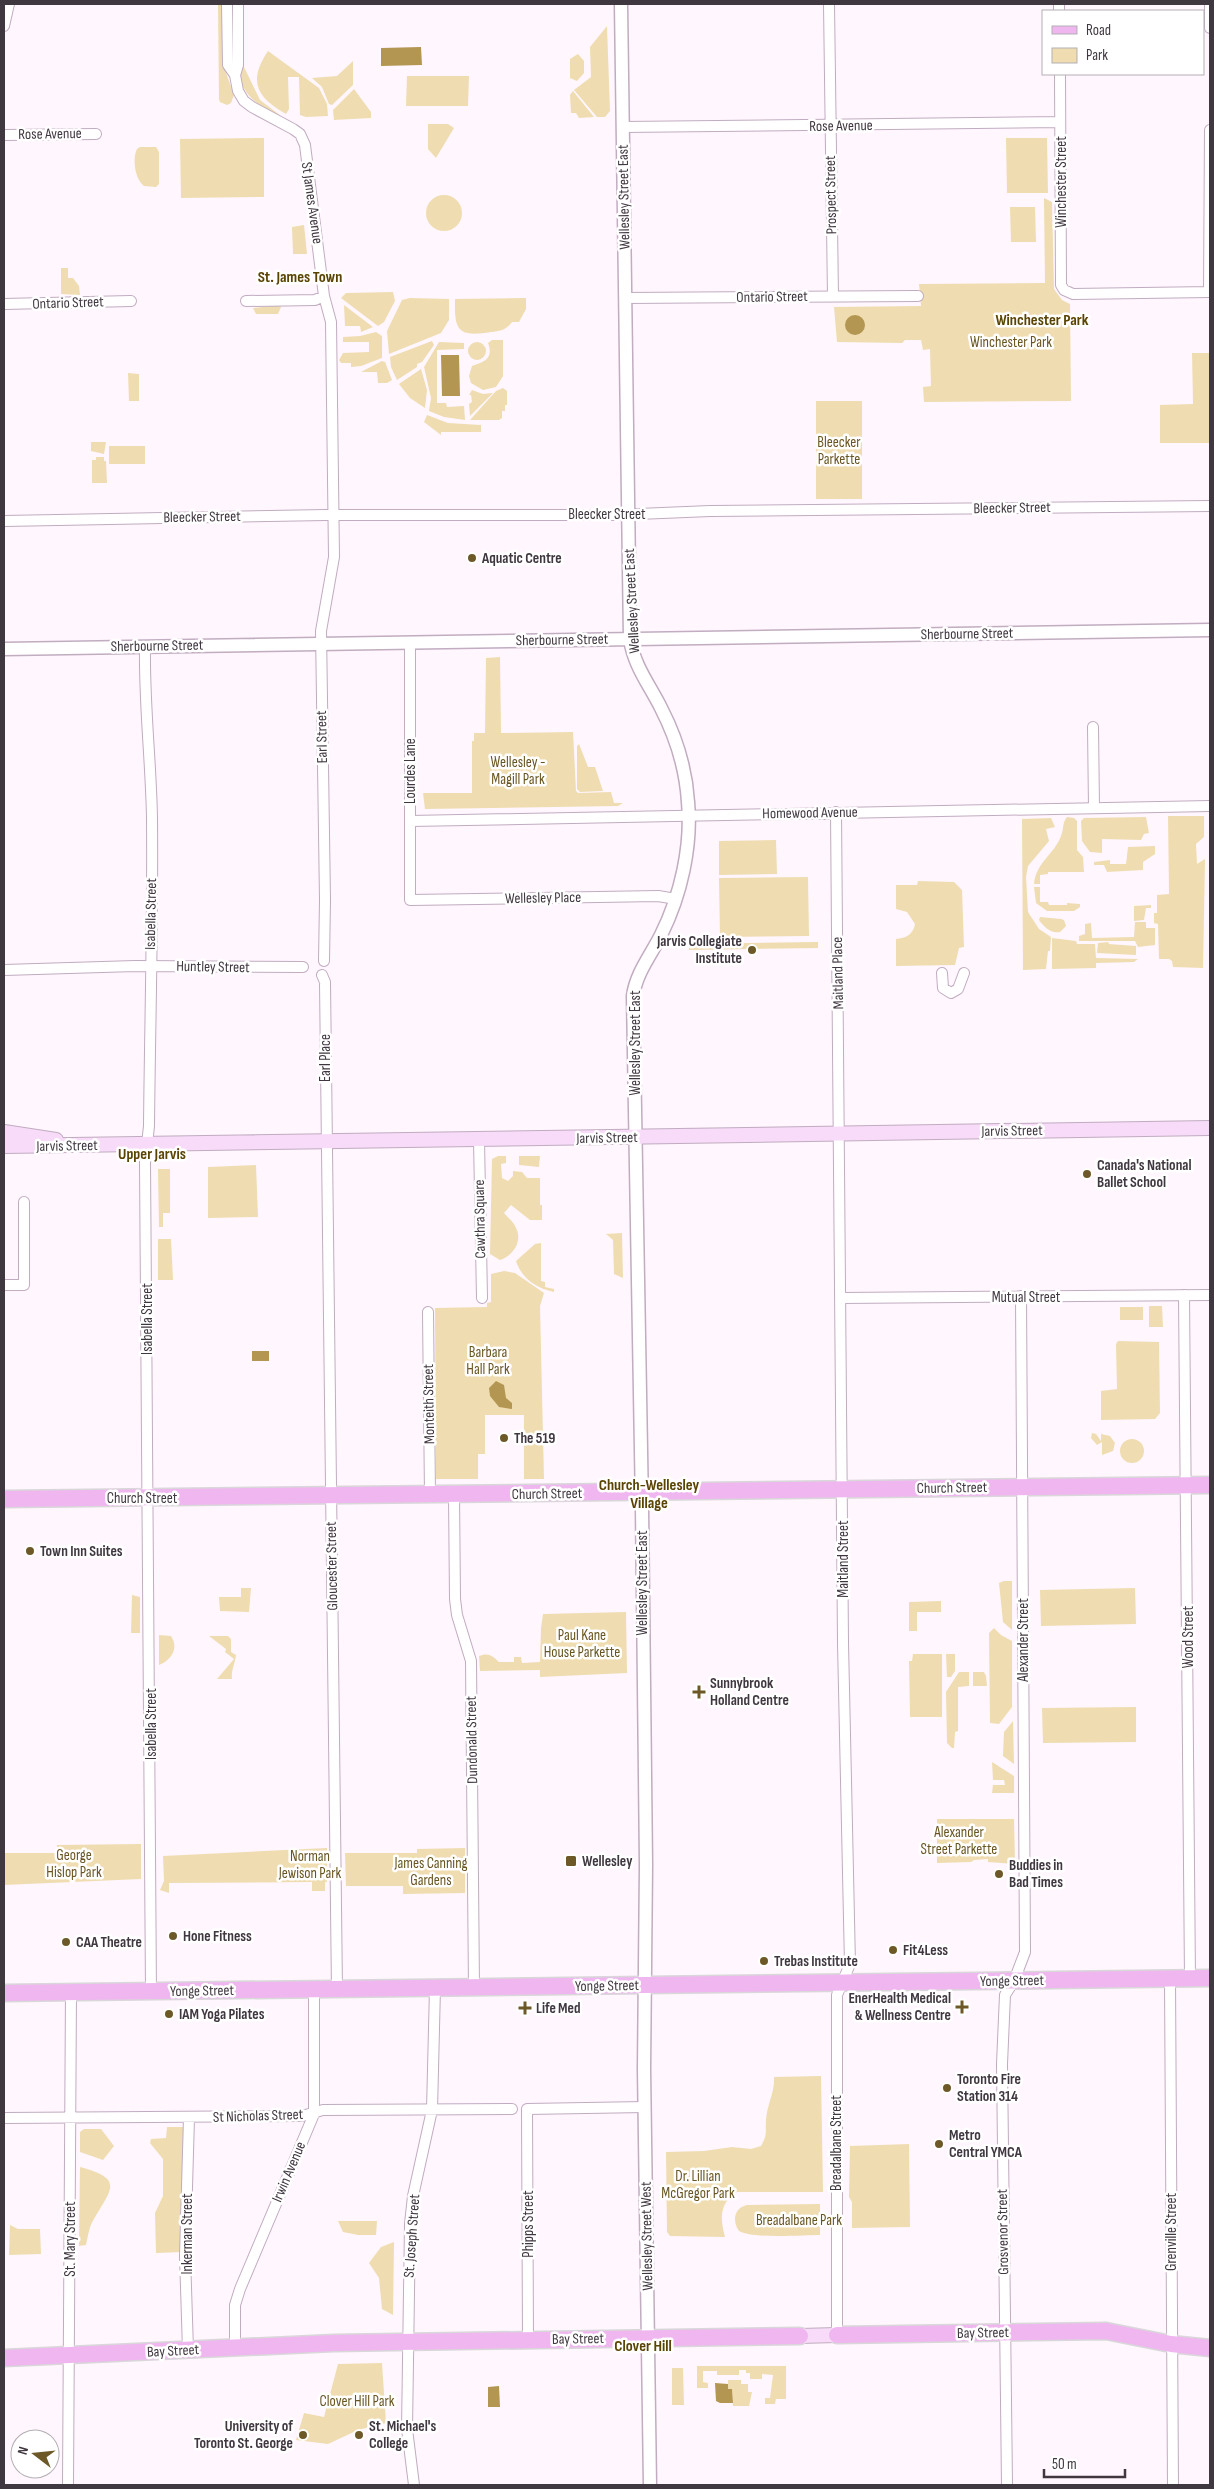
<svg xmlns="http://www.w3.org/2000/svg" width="1214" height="2489" viewBox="0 0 1214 2489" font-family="'Sofia Sans Condensed',sans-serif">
<rect width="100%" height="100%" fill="#fff6fe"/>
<!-- green -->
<path fill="#efddb1" d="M218,4H224L225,70L234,95L231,103L227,105L220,102L219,99Z
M241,4H243L244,67L260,100L281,116C265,112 246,97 241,82Z
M607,26L610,111L605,117H597L574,90L591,77L590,47Z
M268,51L319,88L327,104L328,116L306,117L300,115L299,77H288L289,109L286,114C256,97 248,81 268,51Z
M578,54L584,61V73L577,81L570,78V59Z
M353,61V85L332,105L329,104L322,87L312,78L337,76Z
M407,76H469L468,106H406Z
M354,89L371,112V118L334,120L333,110Z
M573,91L594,117L579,118L576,113H571L570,95Z
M428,124H448L454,128L436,158L428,149Z
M264,138V197L181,198L180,139Z
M1006,138H1047L1048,193H1007Z
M140,147H156L159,152V184L156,187L144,186C135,179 132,159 137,149Z
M426 213a18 18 0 1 1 36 0a18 18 0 1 1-36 0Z
M1044,198L1052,202L1054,289L1062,300L1070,304L1071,401L924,402L923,387L931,386L930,349L923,350L921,340H905L902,343L837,342L834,307L921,306L919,284L1045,283Z
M1010,207H1035L1036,242H1011Z
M304,225L307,254H293L292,227Z
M61,268H68V278H73L79,286L80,295L61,294Z
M393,292L395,301L384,322L378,326L341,298L346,293Z
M410,298L449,299V320L441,333L389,354L387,331L402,300Z
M526,298V309L519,322H512C506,330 500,331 491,332C459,337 454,332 455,299Z
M280,305L281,307L278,314H256L253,308Z
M344,305L373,327L361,332L360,326H345Z
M376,332L382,336V358L361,366L351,367V363H341L339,360L343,353L369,352V342H343V337L360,336Z
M492,340H503V376L496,387L483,390L471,383L469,376L472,366C484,362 494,359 488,343Z
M432,341L434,345L422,362L417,364V367L397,380L391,367L390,357Z
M439,342L464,343V349L437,350V403H446L447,407L464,406L465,420L444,417L429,411L431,398L424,367Z
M468 351a9 9 0 1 1 18 0a9 9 0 1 1-18 0Z
M1192,353H1210V443H1160V405L1193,404Z
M382,361L385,362L392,380L387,383H378L377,372H361Z
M421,369L427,390L425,408L410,398L399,384Z
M128,373L139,374V401H129Z
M503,388L507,391V405H505V411H502V418L499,420H470L496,391Z
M472,390L483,394L493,393L470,416L469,404L472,402L471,395H469Z
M816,401H862V499H816Z
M427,415L448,423L481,425V432H441V435L424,422Z
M91,442H106L104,454L91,451Z
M109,446H145V464H109Z
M96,457H104V461H106L107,483H92V460H96Z
M500,657L501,733L573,732L576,791L578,793L611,792L614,803H623L618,806L425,809L423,793H472V741H474V733H485L486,658Z
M579,744L588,767H595L603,791L580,792L577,789V746Z
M1168,816H1204V837L1196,844L1197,864L1205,859L1203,968L1173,967L1172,961L1169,959H1159L1158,924L1154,923V913H1157V895L1169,894Z
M1067,817L1074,818L1077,821V850L1083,857L1084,872H1048V874L1040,875V884H1034C1036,862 1054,855 1061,836C1064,829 1062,823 1067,817Z
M1146,817L1149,833L1144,834L1141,840L1102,839V853L1090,852L1082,841L1081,821L1084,818Z
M1051,818L1055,827L1046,829L1049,841L1028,866L1026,877L1028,912L1039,929L1051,937L1050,951H1048L1046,969L1023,970L1022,819Z
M776,840L777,874L719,875V841Z
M1155,846V854L1143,862V870L1107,872L1104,865H1094V862L1110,860V864H1126L1128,847Z
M808,877L809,936L720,937L719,878Z
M918,881L954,882L962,890L964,947L959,948L955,965L896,966V939C906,938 913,935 915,924L907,912L896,909V885H917Z
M1034,887H1040V902H1048L1049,905H1067V903L1080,904V907L1074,911H1047L1036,903Z
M1151,905V908H1146L1144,920L1134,921V906Z
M1040,917L1061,919L1064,920L1066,926L1060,932C1051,934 1044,927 1039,920Z
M1135,922H1146V928H1155V945L1138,947L1135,941H1079V936L1085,934V924L1091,923L1092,938L1134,937Z
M1052,938L1076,941L1077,944H1095L1096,958L1138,959L1134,962L1096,963V968L1052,969Z
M818,942V948L689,950V944Z
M1108,942L1109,944L1136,946V955L1097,953L1098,943Z
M498,1156H506V1163L501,1164L502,1178L508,1181L513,1176V1171L522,1172L527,1178H540V1205H542V1220H530L511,1205L504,1213C508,1218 514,1222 516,1228C523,1241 513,1256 500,1260L490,1254L492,1159Z
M519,1156H540L539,1167L519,1165Z
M256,1165L258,1217L208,1218V1167Z
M158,1169H170V1213H163V1227H159Z
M622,1233L623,1278L614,1274L613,1240L606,1234Z
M158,1239H171L173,1280H158Z
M541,1243V1281L545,1282V1287L554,1289V1292C536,1288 522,1279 516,1261L535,1244Z
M504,1271L515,1273L544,1293L540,1306L544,1479H524V1415H485V1454H478V1479H436L435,1308L487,1307V1303L491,1302V1274Z
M1149,1306H1162L1163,1327H1149Z
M1120,1307H1143V1320H1120Z
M1118,1341L1159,1342L1160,1413L1155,1419L1101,1420V1391L1117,1389L1116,1344Z
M1092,1433L1096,1434L1101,1441V1434L1110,1436L1115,1443L1113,1451L1102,1455V1442L1097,1445L1091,1438Z
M1120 1451a12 12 0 1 1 24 0a12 12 0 1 1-24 0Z
M1004,1581H1012V1630L1003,1622L999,1583Z
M241,1588H251L249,1612L220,1611L219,1597H241Z
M1135,1588L1136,1624L1041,1626L1040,1590Z
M132,1595L140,1597V1633H131Z
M941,1601V1612H917V1631H909V1602Z
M626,1612L627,1673L540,1677V1670L480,1671L479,1656C488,1652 493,1656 499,1662H514V1657H521L522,1663L540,1662L541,1628L543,1614Z
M994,1628L1001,1635L1012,1641V1707L999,1724L990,1723L989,1633Z
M159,1635L171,1636C179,1648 172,1660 159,1665Z
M209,1636H228L231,1639V1652L236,1655C235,1664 231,1670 232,1679H217L234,1659L225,1652L226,1649Z
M913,1654H942V1717H910L909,1661H912Z
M946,1654H955V1671L951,1677H947Z
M959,1672H969V1686L958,1687V1731L955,1732L954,1748H952L947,1743L946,1692Z
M973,1672H984L986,1676L987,1686H973Z
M1136,1707V1742L1043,1743L1042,1708Z
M1013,1721L1014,1764L1003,1756L1004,1732Z
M992,1762L1014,1776V1793H992L993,1785H1005L1004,1780H993Z
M937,1819H1014L1015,1864L988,1862V1859L974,1860L971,1862L937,1863Z
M141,1844V1879L4,1885V1853H57V1845Z
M327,1848V1882H325V1891H312V1882L169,1883V1893L160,1890L164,1881L163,1856Z
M465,1848V1893L403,1894V1886H346L345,1853H417V1849Z
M821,2076L823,2192H737C719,2203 720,2219 725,2237L670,2236L667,2232L666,2152L704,2151L732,2147L751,2149L761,2146C768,2134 765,2132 766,2120C767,2105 775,2092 774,2077Z
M167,2127H183L182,2252L156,2253L155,2213L163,2196V2159L150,2143L151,2139L166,2138Z
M84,2129H101L114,2146L103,2160L80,2152V2132Z
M909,2144L910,2227L852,2228V2202L849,2197L850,2146Z
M80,2167C125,2179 111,2189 94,2219C89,2226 88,2237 86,2245L79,2246Z
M820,2204V2235C804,2235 752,2239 739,2231C732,2221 734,2208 747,2205Z
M338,2221H377L376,2235H358L343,2232Z
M10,2225L18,2229H40L41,2254L9,2255Z
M394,2242L393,2315L382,2309L379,2278L369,2263L381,2247Z
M382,2363L386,2423L358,2430L328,2444L296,2440L304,2413L324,2417L338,2364Z
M697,2366H786V2399H776L775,2404H765V2398H770L773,2375L762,2374V2379H750V2373H746V2370H739V2375H717V2371H703V2382L708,2383V2388H697Z
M672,2368H683L684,2405H672Z
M728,2380H741V2384H748V2392H752L749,2406H733L732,2389H728Z"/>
<!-- water -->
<path fill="#b39652" d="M421,47L422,65L381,66V48Z
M845 325a10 10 0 1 1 20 0a10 10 0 1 1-20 0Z
M441,355H459L460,396H442Z
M252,1351H269V1361H252Z
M496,1381L504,1385L506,1398L512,1403V1409L499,1407L490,1396L489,1388Z
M715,2383L728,2384V2389H732L733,2403H720L716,2401Z
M499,2386L500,2407H488V2387Z"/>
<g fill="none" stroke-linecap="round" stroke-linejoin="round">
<defs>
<path id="minor" d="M227,4L228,65L235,75L238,91L244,101L252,107L293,129L300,134L305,145L324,296L331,322L334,557L321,631L325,900L324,961
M829,4L833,297
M1059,4V11
M1210,4V28
M4,26L9,4
M1060,74L1061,285L1064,290L1073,294L1210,292
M235,75L238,65V4
M623,127L1060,122
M4,135L96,134
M1209,292L1210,130
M625,298L918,296
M246,301L315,300L324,296
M4,304L131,301
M4,521L326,515H614L710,511L1210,506
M410,643V900L658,896L676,899
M145,647C144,704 151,761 152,818C153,921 150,1023 149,1126L145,1162L151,1992
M1093,727L1094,808
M836,812L843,1643L850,1964L837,1995V2335
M410,821L1210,806
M4,970L135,966L303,967
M942,973L943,988L951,993L958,989L964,973
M322,975L325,982L337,1990
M479,1140L482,1298
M4,1285H24V1202
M1184,1295L1190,1979
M841,1298L1210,1295
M428,1312L430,1496
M454,1495L455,1599L457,1615L471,1661L474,1988
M1170,1979L1173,2485
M4,2118L302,2116L323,2110L512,2109
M528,2340L527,2109L645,2107
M235,2348V2305L240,2289L314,2114V1990
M188,2350L185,2256L189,2118
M68,2485L71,1992
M414,2485L407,2429L410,2224L413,2196L432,2110L435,1988
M1007,2485L1002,2064L1005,1995L1014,1981L1025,1952L1021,1296"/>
<path id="tertiary" d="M621,4L630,639C634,666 649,684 661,708C676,737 686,769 688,802C692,846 681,895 661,935C651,955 636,973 633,996L642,1507L646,1865L644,2069L650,2485
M4,649L1210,630"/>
<path id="secondary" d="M4,1132L56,1140
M4,1146L1210,1128
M800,2336L837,2335"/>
<path id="primary" d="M4,1499L1210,1485
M4,1993L1210,1978
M837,2335L1106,2331L1171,2344L1210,2348
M4,2358L334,2343L800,2336"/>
</defs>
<!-- minor casing -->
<use href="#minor" stroke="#c1acc0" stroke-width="12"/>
<!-- tertiary casing -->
<use href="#tertiary" stroke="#c1acc0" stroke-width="15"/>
<!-- secondary casing -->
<use href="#secondary" stroke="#c1acc0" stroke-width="16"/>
<!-- primary casing -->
<use href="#primary" stroke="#d9d7d9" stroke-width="19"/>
<!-- minor -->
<use href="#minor" stroke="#fff" stroke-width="10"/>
<!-- tertiary -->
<use href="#tertiary" stroke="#fff" stroke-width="12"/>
<!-- secondary -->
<use href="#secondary" stroke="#f7dbf8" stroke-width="14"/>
<!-- primary -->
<use href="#primary" stroke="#efb6f0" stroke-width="16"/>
</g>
<!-- markers -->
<g fill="#6d5928" stroke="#fff" stroke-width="2">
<circle cx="472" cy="558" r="5"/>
<circle cx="752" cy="950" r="5"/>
<circle cx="1087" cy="1174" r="5"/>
<circle cx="504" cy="1438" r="5"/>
<circle cx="30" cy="1551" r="5"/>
<path d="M696.5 1684.5h5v5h5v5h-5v5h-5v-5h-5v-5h5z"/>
<rect x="565" y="1855" width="12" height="12" rx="2.5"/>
<circle cx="999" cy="1874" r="5"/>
<circle cx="173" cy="1936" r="5"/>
<circle cx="66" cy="1942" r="5"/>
<circle cx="893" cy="1950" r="5"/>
<circle cx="764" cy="1961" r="5"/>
<path d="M959.5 1999.5h5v5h5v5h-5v5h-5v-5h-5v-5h5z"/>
<path d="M522.5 2000.5h5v5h5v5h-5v5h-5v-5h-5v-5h5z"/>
<circle cx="169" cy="2014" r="5"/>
<circle cx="947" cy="2088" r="5"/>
<circle cx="939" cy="2144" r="5"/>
<circle cx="303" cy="2435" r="5"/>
<circle cx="359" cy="2435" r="5"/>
</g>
<g text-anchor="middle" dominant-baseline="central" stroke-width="5" stroke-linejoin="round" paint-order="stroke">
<!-- street labels -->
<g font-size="15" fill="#403840" stroke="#fff">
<text transform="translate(841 126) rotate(-1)">Rose Avenue</text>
<text transform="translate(50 134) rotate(-1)">Rose Avenue</text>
<text transform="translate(1061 182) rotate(-90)">Winchester Street</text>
<text transform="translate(831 195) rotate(-91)">Prospect Street</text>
<text transform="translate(624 197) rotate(-91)">Wellesley Street East</text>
<text transform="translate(312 203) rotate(82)">St James Avenue</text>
<text transform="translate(772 297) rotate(-1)">Ontario Street</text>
<text transform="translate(68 303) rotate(-2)">Ontario Street</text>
<text transform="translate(1012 508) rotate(-1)">Bleecker Street</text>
<text x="607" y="514">Bleecker Street</text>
<text transform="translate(202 517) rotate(-1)">Bleecker Street</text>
<text transform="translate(632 601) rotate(-93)">Wellesley Street East</text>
<text transform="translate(967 634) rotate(-1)">Sherbourne Street</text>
<text transform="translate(562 640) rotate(-1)">Sherbourne Street</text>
<text transform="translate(157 646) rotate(-1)">Sherbourne Street</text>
<text transform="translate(322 737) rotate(-91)">Earl Street</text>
<text transform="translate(410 771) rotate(-90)">Lourdes Lane</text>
<text transform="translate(810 813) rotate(-1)">Homewood Avenue</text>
<text transform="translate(543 898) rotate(-1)">Wellesley Place</text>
<text transform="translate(151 914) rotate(-89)">Isabella Street</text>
<text transform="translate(213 967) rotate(1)">Huntley Street</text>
<text transform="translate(838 973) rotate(-91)">Maitland Place</text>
<text transform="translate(635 1043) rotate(-90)">Wellesley Street East</text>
<text transform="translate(325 1058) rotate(-90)">Earl Place</text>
<text transform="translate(1012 1131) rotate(-1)">Jarvis Street</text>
<text transform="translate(607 1138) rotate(-1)">Jarvis Street</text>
<text transform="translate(67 1146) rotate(-1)">Jarvis Street</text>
<text transform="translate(480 1219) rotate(-91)">Cawthra Square</text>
<text x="1026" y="1297">Mutual Street</text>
<text transform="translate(147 1319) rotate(-90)">Isabella Street</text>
<text transform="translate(429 1404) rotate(-91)">Monteith Street</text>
<text transform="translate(952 1488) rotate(-1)">Church Street</text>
<text transform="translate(547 1494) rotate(-1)">Church Street</text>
<text x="142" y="1498">Church Street</text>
<text transform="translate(843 1559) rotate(-90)">Maitland Street</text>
<text transform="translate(332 1566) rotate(-91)">Gloucester Street</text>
<text transform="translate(642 1583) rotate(-90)">Wellesley Street East</text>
<text transform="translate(1188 1637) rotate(-90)">Wood Street</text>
<text transform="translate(1023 1640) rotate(-90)">Alexander Street</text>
<text transform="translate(151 1724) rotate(-90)">Isabella Street</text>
<text transform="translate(472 1740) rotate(-91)">Dundonald Street</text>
<text transform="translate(1012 1981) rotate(-1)">Yonge Street</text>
<text transform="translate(607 1986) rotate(-1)">Yonge Street</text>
<text transform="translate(202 1991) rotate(-1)">Yonge Street</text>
<text transform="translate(258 2116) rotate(-2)">St Nicholas Street</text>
<text transform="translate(836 2143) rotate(-90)">Breadalbane Street</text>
<text transform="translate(289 2172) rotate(-67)">Irwin Avenue</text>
<text transform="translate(528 2224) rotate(-90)">Phipps Street</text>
<text transform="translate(1003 2232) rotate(-91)">Grosvenor Street</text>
<text transform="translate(1171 2232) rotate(-90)">Grenville Street</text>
<text transform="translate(187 2234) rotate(-90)">Inkerman Street</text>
<text transform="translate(412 2236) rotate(-86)">St. Joseph Street</text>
<text transform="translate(647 2236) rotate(-91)">Wellesley Street West</text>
<text transform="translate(70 2239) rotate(-90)">St. Mary Street</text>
<text transform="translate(983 2333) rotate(-1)">Bay Street</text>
<text transform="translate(578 2339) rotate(-1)">Bay Street</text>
<text transform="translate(173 2351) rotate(-3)">Bay Street</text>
</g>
<!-- park labels -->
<g font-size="15" fill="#695521" stroke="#fff">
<text x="1011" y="342">Winchester Park</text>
<text x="839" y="442">Bleecker<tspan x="839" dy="17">Parkette</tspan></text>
<text x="518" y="762">Wellesley -<tspan x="518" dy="17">Magill Park</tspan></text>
<text x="488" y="1352">Barbara<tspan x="488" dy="17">Hall Park</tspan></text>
<text x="582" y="1635">Paul Kane<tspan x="582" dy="17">House Parkette</tspan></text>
<text x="959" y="1832">Alexander<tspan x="959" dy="17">Street Parkette</tspan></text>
<text x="74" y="1855">George<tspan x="74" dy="17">Hislop Park</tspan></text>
<text x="310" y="1856">Norman<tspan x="310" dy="17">Jewison Park</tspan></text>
<text x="431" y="1863">James Canning<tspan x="431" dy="17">Gardens</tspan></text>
<text x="698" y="2176">Dr. Lillian<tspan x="698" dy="17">McGregor Park</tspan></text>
<text x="799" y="2220">Breadalbane Park</text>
<text x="357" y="2401">Clover Hill Park</text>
</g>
<!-- poi labels -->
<g font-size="15" font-weight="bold" fill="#403840" stroke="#fff" text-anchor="start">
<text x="482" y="558">Aquatic Centre</text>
<text x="742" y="941" text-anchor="end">Jarvis Collegiate<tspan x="742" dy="17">Institute</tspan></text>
<text x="1097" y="1165">Canada's National<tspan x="1097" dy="17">Ballet School</tspan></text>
<text x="514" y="1438">The 519</text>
<text x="40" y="1551">Town Inn Suites</text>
<text x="710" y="1683">Sunnybrook<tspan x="710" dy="17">Holland Centre</tspan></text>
<text x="582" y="1861">Wellesley</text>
<text x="1009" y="1865">Buddies in<tspan x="1009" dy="17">Bad Times</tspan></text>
<text x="183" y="1936">Hone Fitness</text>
<text x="76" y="1942">CAA Theatre</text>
<text x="903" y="1950">Fit4Less</text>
<text x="774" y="1961">Trebas Institute</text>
<text x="951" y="1998" text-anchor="end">EnerHealth Medical<tspan x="951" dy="17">&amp; Wellness Centre</tspan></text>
<text x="536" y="2008">Life Med</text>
<text x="179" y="2014">IAM Yoga Pilates</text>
<text x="957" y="2079">Toronto Fire<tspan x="957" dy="17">Station 314</tspan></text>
<text x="949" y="2135">Metro<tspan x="949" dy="17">Central YMCA</tspan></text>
<text x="293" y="2426" text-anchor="end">University of<tspan x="293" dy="17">Toronto St. George</tspan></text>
<text x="369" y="2426">St. Michael's<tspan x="369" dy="17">College</tspan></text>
</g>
<!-- neighbourhood labels -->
<g font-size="16" font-weight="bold" fill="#5a4403" stroke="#fff">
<text x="300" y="277">St. James Town</text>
<text x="1042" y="320">Winchester Park</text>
<text x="152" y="1154">Upper Jarvis</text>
<text x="649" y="1485">Church-Wellesley<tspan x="649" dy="18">Village</tspan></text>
<text x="643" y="2346">Clover Hill</text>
</g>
</g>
<!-- border -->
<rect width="1214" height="2489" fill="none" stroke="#403840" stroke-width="10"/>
<!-- legend -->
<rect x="1042" y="10" width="162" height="65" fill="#ffffff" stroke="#b3afb3"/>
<rect x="1052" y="26" width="25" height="8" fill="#efb6f0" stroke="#b3afb3"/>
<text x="1086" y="35" font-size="15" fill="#403840">Road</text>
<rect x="1052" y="48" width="25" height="15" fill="#efddb1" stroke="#b3afb3"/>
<text x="1086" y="60" font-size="15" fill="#403840">Park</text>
<!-- north arrow -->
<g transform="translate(35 2454) rotate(286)"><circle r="24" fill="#ffffff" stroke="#b3afb3"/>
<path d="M0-4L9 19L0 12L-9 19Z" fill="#6d5928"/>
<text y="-8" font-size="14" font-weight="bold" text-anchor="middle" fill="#403840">N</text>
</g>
<!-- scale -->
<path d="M1044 2469v8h81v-8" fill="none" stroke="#403840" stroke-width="2.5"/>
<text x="1052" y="2469" font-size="15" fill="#403840" stroke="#ffffff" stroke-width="4" paint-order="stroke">50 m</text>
</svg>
